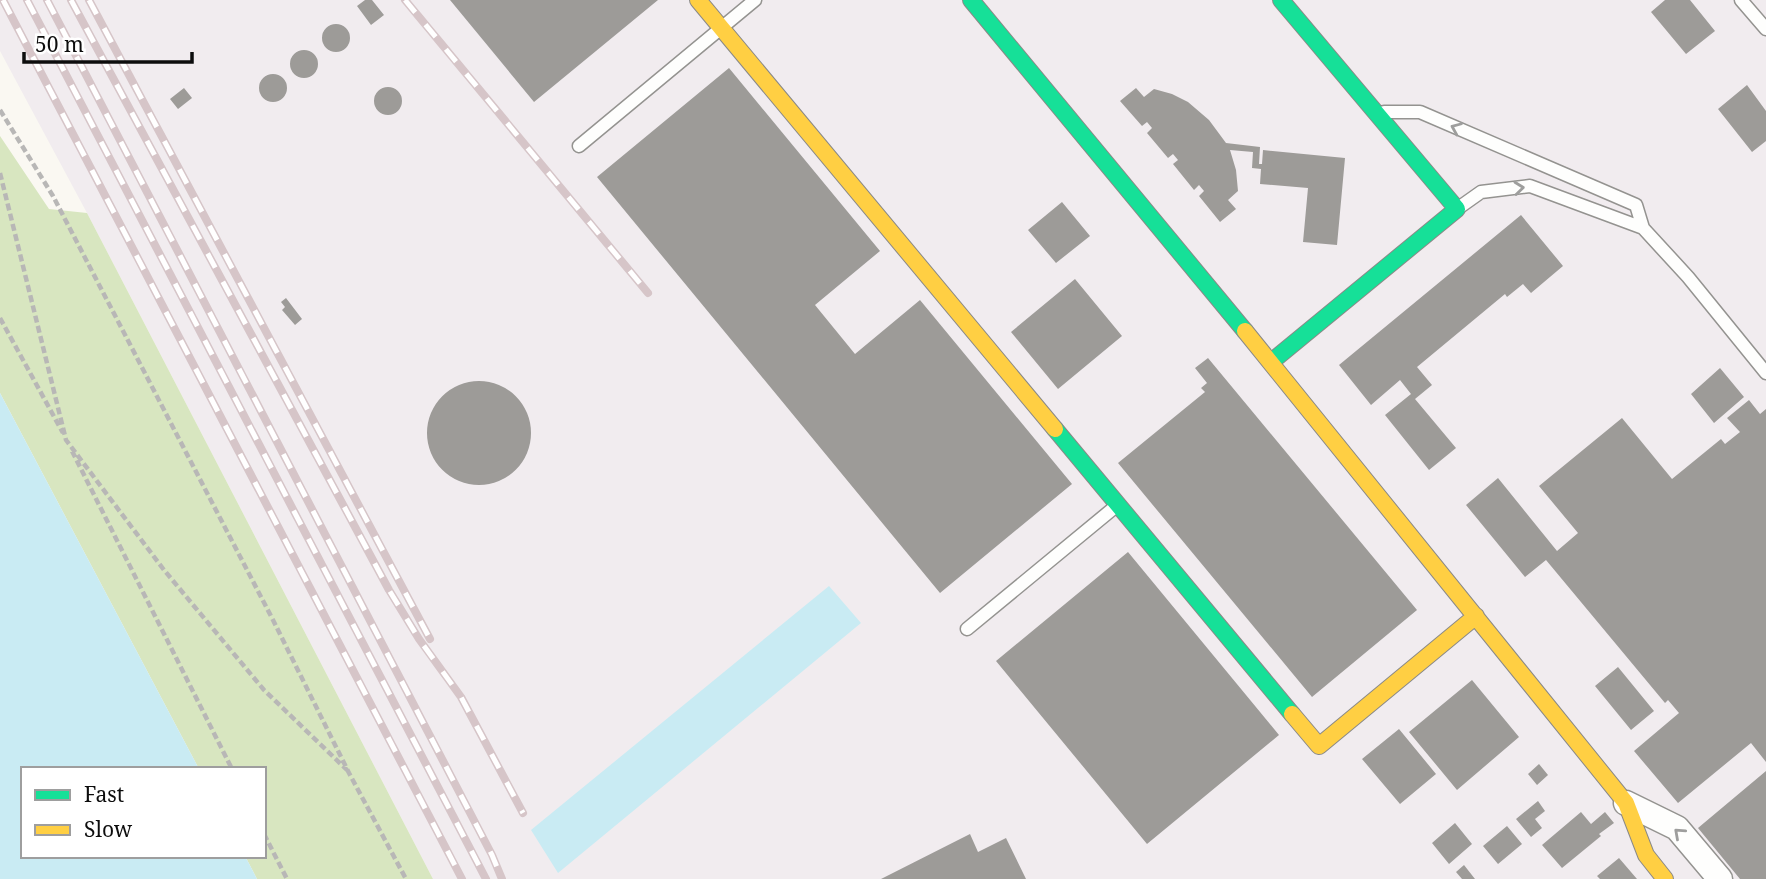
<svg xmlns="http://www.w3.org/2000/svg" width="1766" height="879" viewBox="0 0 1766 879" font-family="'Noto Serif',serif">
<rect width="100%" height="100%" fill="#faf8f2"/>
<!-- industrial -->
<path fill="#f1ecef" d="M0,0H1766V879H433L87,213L0,51Z"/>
<!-- forest -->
<path fill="#d8e6c0" d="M0,136L49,209L87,213L433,879H257L245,856H264V769H199L0,393Z"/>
<!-- water -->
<path fill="#c9ebf3" d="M0,393L199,769H23V856H245L257,879H0Z
M829,586L861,623L558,873L531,830Z"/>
<!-- building -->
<path fill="#9d9b98" d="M365,0H372L384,15L371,25L357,6Z
M450,0H658L534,102Z
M1665,0H1690L1715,31L1686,54L1651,12Z
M322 38a14 14 0 1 1 28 0a14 14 0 1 1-28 0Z
M290 64a14 14 0 1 1 28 0a14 14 0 1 1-28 0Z
M729,68L880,251L815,305L855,354L920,300L1072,484L940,593L597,177Z
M259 88a14 14 0 1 1 28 0a14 14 0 1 1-28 0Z
M1747,85L1766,111V141L1752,152L1718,109Z
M374 101a14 14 0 1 1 28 0a14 14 0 1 1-28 0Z
M184,88L192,98L178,109L170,99Z
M1136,88L1144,97L1154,89L1172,94L1188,102L1209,120L1226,143L1260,147L1259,164H1262L1263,150L1345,158L1337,245L1303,242L1308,188L1260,184L1261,169L1252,168L1253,152L1230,150L1236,170L1238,191L1228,200L1236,209L1220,222L1199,196L1204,191L1199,185L1194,190L1173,164L1178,160L1173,154L1168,158L1147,133L1152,128L1147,122L1142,126L1120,101Z
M1062,202L1090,236L1056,263L1028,230Z
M1521,215L1563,266L1531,293L1523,284L1507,297L1505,294L1417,367L1432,385L1415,399L1456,448L1429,470L1385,415L1411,394L1400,380L1371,405L1339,365Z
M1075,279L1122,336L1058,389L1011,332Z
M286,298L302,319L295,325L282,310L285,307L281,302Z
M1208,358L1417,610L1312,697L1118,463L1205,392L1201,388L1207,383L1195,368Z
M1720,368L1744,397L1714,423L1691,394Z
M427 433a52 52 0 1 1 104 0a52 52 0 1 1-104 0Z
M1749,400L1760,414L1766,409V762L1751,743L1678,803L1634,751L1679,713L1668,700L1665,703L1546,560L1525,577L1466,505L1498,478L1557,551L1578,533L1539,486L1622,418L1672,479L1721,439L1725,444L1740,432L1727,418Z
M1128,552L1279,735L1147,844L996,661Z
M1618,667L1654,711L1631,730L1595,686Z
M1472,680L1519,737L1457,790L1409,732Z
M1399,729L1436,774L1400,804L1362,759Z
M1539,764L1548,775L1537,785L1528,774Z
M1766,771V879H1740L1698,828Z
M1538,801L1545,811L1535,819L1542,828L1531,837L1516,819Z
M1581,812L1591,824L1605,812L1614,823L1599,834L1601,836L1562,868L1542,845Z
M1455,823L1472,844L1449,864L1432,843Z
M1507,826L1522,844L1498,864L1483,846Z
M970,834L978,852L1006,838L1026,879H881Z
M1619,858L1637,879H1600L1597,876Z
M1464,865L1475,879H1462L1456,872Z"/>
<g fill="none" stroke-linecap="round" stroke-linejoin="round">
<defs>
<path id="lane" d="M1741,0L1766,29
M1384,112H1420L1636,205L1643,228L1530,186L1481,192L1457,209
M579,146L755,0
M1643,228L1688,277L1766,373
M967,629L1115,507"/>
<path id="street" d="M1626,803L1677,828L1720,879"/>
<path id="fast" d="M971,0L1245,331
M1271,362L1457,209L1281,0
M1055,429L1292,714"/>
<path id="slow" d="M698,0L1055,429
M1245,331L1626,803L1646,855L1665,879
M1292,714L1319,746L1476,616"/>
</defs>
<!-- lane casing -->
<use href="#lane" stroke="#949390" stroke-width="15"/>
<!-- street casing -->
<use href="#street" stroke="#949390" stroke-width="27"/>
<!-- fast casing -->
<use href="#fast" stroke="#8a8987" stroke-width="18"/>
<!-- slow casing -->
<use href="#slow" stroke="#8a8987" stroke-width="18"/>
<!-- path -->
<path stroke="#b8b7b6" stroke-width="4.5" stroke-dasharray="7 3.5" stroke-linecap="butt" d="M0,110L53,196L273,620L349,773L406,879
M0,173L66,440L164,570L264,690L347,770
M0,318L63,433
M72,451L232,769
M264,834L287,879"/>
<!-- lane -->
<use href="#lane" stroke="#fefefd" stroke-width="12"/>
<!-- street -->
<use href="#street" stroke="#fefefd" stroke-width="24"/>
<!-- fast -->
<use href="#fast" stroke="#16e098" stroke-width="16"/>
<!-- slow -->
<use href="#slow" stroke="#ffcf43" stroke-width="16"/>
<defs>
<path id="rail" d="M3,0L462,879
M27,0L486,879
M47,0L492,855L502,879
M71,0L389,590L419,639L461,697L523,813
M89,0L430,639
M405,0L648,293"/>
</defs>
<!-- rail casing -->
<use href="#rail" stroke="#d6c5c8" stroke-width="8"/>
<!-- rail -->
<use href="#rail" stroke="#fff" stroke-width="5" stroke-dasharray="16" stroke-linecap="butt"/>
</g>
<!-- one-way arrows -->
<defs><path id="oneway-chevron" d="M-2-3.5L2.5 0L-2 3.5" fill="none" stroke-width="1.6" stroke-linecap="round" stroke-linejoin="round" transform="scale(1.75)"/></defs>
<g stroke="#9e9e9d">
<use href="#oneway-chevron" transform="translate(1456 128) rotate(-157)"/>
<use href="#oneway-chevron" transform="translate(1519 188) rotate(-6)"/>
<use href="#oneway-chevron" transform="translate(1679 833) rotate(-138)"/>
</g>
<!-- legend -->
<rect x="21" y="767" width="245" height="91" fill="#ffffff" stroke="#9e9e9e" stroke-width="2"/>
<rect x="35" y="790" width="35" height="10" fill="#16e098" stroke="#9e9e9e" stroke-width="2"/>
<text x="84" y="802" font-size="21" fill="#0d0d0d">Fast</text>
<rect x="35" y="825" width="35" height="10" fill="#ffcf43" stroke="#9e9e9e" stroke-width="2"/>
<text x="84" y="837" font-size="21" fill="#0d0d0d">Slow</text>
<!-- scale -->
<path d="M24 52v10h168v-10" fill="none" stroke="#0d0d0d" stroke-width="3.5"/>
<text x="35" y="52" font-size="21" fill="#0d0d0d" stroke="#ffffff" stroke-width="5" paint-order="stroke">50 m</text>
</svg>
